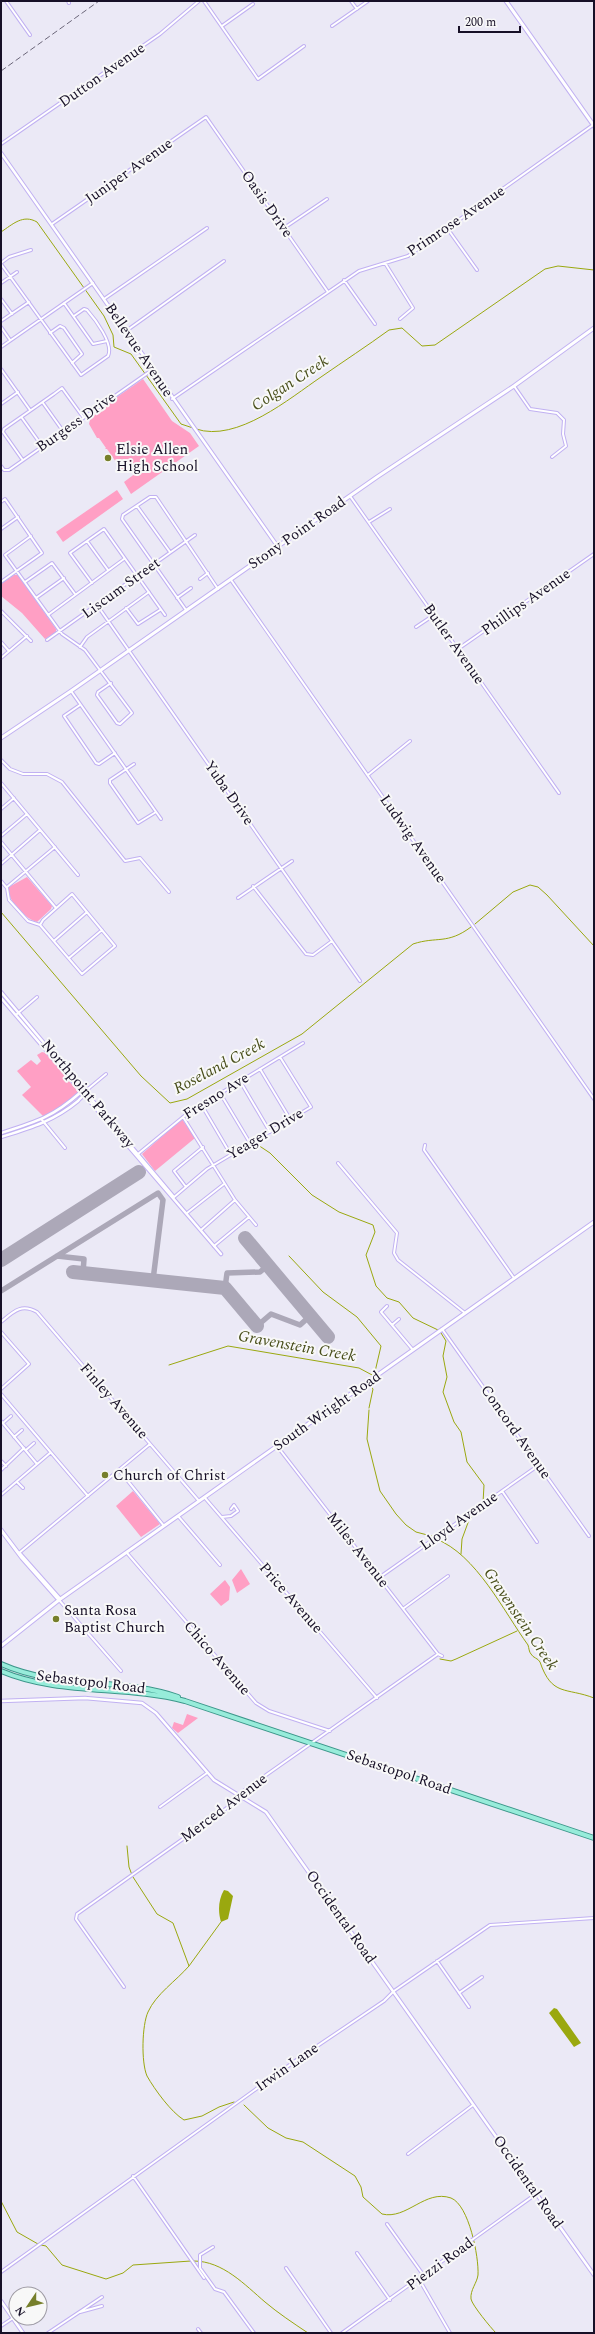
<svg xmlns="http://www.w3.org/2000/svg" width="595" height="2334" viewBox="0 0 595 2334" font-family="Spectral,serif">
<rect width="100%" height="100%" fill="#ebe9f6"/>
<!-- green -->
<path fill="#ff9fc4" d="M143,379L172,421L190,433L199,446L131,494L124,482L140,470L136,464L123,472L107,449H105L106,448L99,438H97L89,424L91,415Z
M117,490L123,499L63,542L56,532Z
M14,575H18L56,629V632L45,639L22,613L1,596V584Z
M27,877L52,906L51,909L37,922C25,919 6,900 9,887Z
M42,1052L46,1053L78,1092L60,1108L44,1117L22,1095L31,1087L17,1071L31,1060L37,1065L41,1061L37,1055Z
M182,1119L195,1138L155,1171L142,1154Z
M133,1491L160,1524L141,1537L116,1506Z
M241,1569L250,1584L237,1593L232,1580Z
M225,1580L230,1587L229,1600L221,1606L210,1594Z
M187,1714L198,1718L178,1733L172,1728L174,1722L183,1725Z"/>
<!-- water -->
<path fill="#9aa80f" d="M224,1890L228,1891L233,1896L228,1919L221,1922C218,1912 218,1900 224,1890Z
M554,2008L557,2009L581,2043L574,2047L549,2013Z"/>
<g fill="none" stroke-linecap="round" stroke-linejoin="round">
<!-- stream -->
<path stroke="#9aa80f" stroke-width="1" d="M1,232C13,224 23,214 37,222L104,316L113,335L114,347L131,354L181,424L193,428
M196,429C237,443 290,398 321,377C344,361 367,346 389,330L402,328L422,346L435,345L545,269L558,266L594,270
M1,912L141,1076L170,1103L187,1099L302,1034L413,944C437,936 447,945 471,927
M475,924L513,892L530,885L538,887L547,895L594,946
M258,1145L270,1153L312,1195L339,1212L373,1225L375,1232L366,1255L376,1286L387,1298L399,1302L413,1318L438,1330
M441,1333L446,1341L443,1356L447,1377L443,1392L454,1422L461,1432L467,1462L484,1485L483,1503
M169,1365L228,1346L359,1368L374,1376L381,1346L357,1317L323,1292L289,1256
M369,1408L373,1389L369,1384L375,1379
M369,1410L367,1439L380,1491L396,1514L406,1525L416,1532L435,1537
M436,1539C476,1554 504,1612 528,1645C529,1648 529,1652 531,1654C533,1658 538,1658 540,1662C552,1697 566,1687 594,1698
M461,1554L462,1539L469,1520L482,1507
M440,1659L451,1661L456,1659L517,1631
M127,1846L129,1867L132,1875
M133,1877L157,1914L173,1923L189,1966C176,1981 156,1994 148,2012C142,2025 141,2062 147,2076C155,2090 171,2112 184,2120L202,2116L219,2107L234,2102
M189,1966L221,1922
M244,2105L268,2128L286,2138L303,2142L355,2176L361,2187L363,2197L382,2214C407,2220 425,2189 451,2198C469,2205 479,2257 478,2275C477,2283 470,2290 471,2299C472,2305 491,2328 496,2333
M1,2201L17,2232L38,2244
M41,2245L46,2246L62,2265L106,2279L123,2273L133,2265L191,2261
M194,2261C223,2261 245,2285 265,2302C278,2313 293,2323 308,2333"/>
<!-- taxiway -->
<path stroke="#aca8b8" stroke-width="5.5" d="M57,1256L84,1259L83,1273
M225,1288L227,1273L260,1272L268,1265
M1,1291L158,1193L163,1200L153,1280
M257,1326L271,1314L300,1325L310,1316"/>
<!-- runway -->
<path stroke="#aca8b8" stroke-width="14" d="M245,1238L328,1337
M1,1260L139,1172
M73,1272L225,1288L257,1326"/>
<defs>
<path id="minor" d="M6,1L30,35
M68,1L69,3
M204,1L258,79L304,46
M351,1L357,9
M222,26L253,4
M332,26L368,1
M1,144L160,34L199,1
M52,224L206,117L328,292
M284,228L327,199
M447,228L477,270
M1,263L9,257L31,250
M385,263L413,308L400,319
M1,264L81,375L108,356C114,344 95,319 87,310L84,309L74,316
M344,280L375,324
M1,283L17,272
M1,299L12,314
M104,299L207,228
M64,303L93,344L107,341
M1,321L29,302
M1,327L10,340
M126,331L224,261
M50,333L60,326L64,328L82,354L72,363
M1,347L93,283
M1,369L30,410
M514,386L530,409L557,413L564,420L563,434L566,446L552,457
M172,399L359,271L408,256L593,125
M43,403L63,431
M1,404L18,392
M22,418L42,446
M22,459L3,432L4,429L54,394L62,388L83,417
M1,466L4,470H9L152,370
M350,496L559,793
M1,502L5,499L42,553L1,582
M137,506L170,552
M369,522L390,509
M1,529L18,517
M31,536L5,555L62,634L85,650L132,713L120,724L117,723L97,695L98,692L111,683
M87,541L108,570
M200,579L208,573
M231,580L594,1099
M25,582L52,563L75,594
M92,583L70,553L104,529L165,615
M36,598L64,578
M177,598L191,588
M97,605L360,981
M126,608L138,624L160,610
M186,610L122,519L123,515L150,497H156L218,589
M1,611L31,641
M48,615L124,559
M416,627L434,615
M47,640L195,535
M1,642L9,651
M80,647L87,637L149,592
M458,649L594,554
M1,658L27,636
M71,691L161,819
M80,705L64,716L96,763L99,764L115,753
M1,760L10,769L23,774H47L62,782L125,861L140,858L169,892
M134,764L110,780V783L138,823L156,812
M368,775L410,741
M1,783L78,875
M1,809L14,798
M1,836L27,814
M1,842L56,908
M1,864L40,830
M1,881L7,888L9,900L28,921L40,925L82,974L115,946L72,894L43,920L40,925
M253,886L306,954L313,955L332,941
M7,887L55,847
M238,898L292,861
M55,940L87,912
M69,958L102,930
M17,1014L37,997
M260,1069L290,1119
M240,1081L270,1132
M88,1089L106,1074
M220,1093L250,1143
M201,1104L231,1155
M183,1117L235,1200L256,1225
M42,1120L65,1148
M425,1145L424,1150L514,1278
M138,1154L188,1113L303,1043
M338,1163L397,1233L394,1253L398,1260L465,1313
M186,1187L174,1171L203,1147
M173,1198L207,1169L311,1107L280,1057
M187,1213L224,1184
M201,1230L235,1200
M214,1246L249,1217
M387,1306L381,1312L413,1350
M1,1322C13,1312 21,1303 37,1312L199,1501
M392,1325L399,1319
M442,1329L589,1536
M1,1332L29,1364L1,1389
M1,1394L88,1496
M1,1421L37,1464
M3,1423L11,1416
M14,1437L22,1430
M277,1446L438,1654
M26,1450L34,1443
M1,1461L6,1466
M1,1470L24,1448
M119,1470L164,1526
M17,1482L23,1488
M502,1491L537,1542
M1,1495L50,1453
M205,1498L377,1698
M178,1516L220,1565
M222,1517L231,1516L238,1511L234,1505L231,1509
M19,1553L150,1444
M127,1553L256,1703L269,1711L330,1731
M380,1577L539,1465
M59,1600L121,1671
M404,1608L448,1576
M160,1807L207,1773
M437,1961L469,2007
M124,1987L76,1919L77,1914L231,1805L242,1792L438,1654L442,1656
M459,1993L482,1977
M408,2154L473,2105
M133,2176L204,2278
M387,2224L424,2276
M213,2247L200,2255V2268L215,2289L224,2292L254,2333
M357,2253L390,2300
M286,2268L331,2333
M1,2272L298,2059L384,2001L394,1991L490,1925L594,1918
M419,2279L450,2333
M80,2312L102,2306
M1,2326L13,2318
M198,2329L201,2333
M48,2333L102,2297
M342,2333L536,2194"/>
<path id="tertiary" d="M1,153L278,547
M1,992L173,1196
M1,998L221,1254
M1,1133C36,1122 53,1117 81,1092
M1,1137C30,1128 54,1121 78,1101C81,1097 87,1094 88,1089
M1,1701L85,1698L142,1703L156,1713L214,1780L266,1812L594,2275
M1,2301L23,2333"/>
<path id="secondary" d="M506,1L594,126
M1,738L71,691L377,477L514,386L594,328
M1,1530L22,1558L59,1600
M20,1554L59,1598
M1,1646L59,1600L594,1222"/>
<path id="primary" d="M1,1664C60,1690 119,1677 178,1697
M1,1671C60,1696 124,1685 185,1701L594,1838"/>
</defs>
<!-- minor casing -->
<use href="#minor" stroke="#c1b1f2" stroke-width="4"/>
<!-- tertiary casing -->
<use href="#tertiary" stroke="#c1b1f2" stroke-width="4.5"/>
<!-- secondary casing -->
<use href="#secondary" stroke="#c1b1f2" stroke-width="5"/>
<!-- primary casing -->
<use href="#primary" stroke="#3d978b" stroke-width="6"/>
<!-- minor -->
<use href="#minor" stroke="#fff" stroke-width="2"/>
<!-- tertiary -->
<use href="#tertiary" stroke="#fff" stroke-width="2.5"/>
<!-- secondary -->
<use href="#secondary" stroke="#fff" stroke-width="3"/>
<!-- primary -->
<use href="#primary" stroke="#97ecda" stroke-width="4"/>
<!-- rail -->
<path stroke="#6c677a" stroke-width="1" stroke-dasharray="6 3" stroke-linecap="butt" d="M1,71L99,1"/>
</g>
<!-- markers -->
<g fill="#767f2b" stroke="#f8f8f8" stroke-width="1.5">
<circle cx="108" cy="458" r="4"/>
<circle cx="105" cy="1475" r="4"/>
<circle cx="56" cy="1619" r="4"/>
</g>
<g text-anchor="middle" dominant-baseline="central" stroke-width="4" stroke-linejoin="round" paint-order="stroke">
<!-- street labels -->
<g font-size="15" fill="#171027" stroke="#f8f8f8">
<text transform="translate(102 75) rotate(-35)">Dutton Avenue</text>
<text transform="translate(129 171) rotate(-35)">Juniper Avenue</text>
<text transform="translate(267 204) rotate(55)">Oasis Drive</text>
<text transform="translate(456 221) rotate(-34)">Primrose Avenue</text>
<text transform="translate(139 350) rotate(56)">Bellevue Avenue</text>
<text transform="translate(76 422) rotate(-35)">Burgess Drive</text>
<text transform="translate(297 533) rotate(-35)">Stony Point Road</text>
<text transform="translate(121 588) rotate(-36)">Liscum Street</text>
<text transform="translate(526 602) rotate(-35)">Phillips Avenue</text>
<text transform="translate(454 644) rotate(55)">Butler Avenue</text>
<text transform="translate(229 793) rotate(55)">Yuba Drive</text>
<text transform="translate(413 839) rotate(55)">Ludwig Avenue</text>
<text transform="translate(88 1094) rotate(50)">Northpoint Parkway</text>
<text transform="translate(216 1096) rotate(-32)">Fresno Ave</text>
<text transform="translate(265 1134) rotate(-31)">Yeager Drive</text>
<text transform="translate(114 1401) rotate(49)">Finley Avenue</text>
<text transform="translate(327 1411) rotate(-35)">South Wright Road</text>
<text transform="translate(516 1432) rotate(55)">Concord Avenue</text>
<text transform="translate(459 1521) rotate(-35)">Lloyd Avenue</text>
<text transform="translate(358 1550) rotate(52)">Miles Avenue</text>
<text transform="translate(291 1598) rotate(49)">Price Avenue</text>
<text transform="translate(217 1658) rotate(49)">Chico Avenue</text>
<text transform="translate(91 1682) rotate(7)">Sebastopol Road</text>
<text transform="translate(399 1772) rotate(19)">Sebastopol Road</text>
<text transform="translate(224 1808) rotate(-37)">Merced Avenue</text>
<text transform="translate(341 1917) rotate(55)">Occidental Road</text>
<text transform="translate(287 2067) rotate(-35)">Irwin Lane</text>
<text transform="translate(528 2182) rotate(55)">Occidental Road</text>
<text transform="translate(440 2264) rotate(-36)">Piezzi Road</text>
</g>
<!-- poi labels -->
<g font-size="15" fill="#171027" stroke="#f8f8f8" text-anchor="start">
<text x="116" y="449">Elsie Allen<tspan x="116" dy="17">High School</tspan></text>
<text x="113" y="1475">Church of Christ</text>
<text x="64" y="1610">Santa Rosa<tspan x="64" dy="17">Baptist Church</tspan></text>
</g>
<!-- water labels -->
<g font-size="16" font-style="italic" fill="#484e1a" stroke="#f8f8f8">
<text transform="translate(290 383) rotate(-33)">Colgan Creek</text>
<text transform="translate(219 1066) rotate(-28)">Roseland Creek</text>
<text transform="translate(297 1346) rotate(10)">Gravenstein Creek</text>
<text transform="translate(521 1619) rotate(56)">Gravenstein Creek</text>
</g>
</g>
<!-- border -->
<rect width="595" height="2334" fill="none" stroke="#171027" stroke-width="4"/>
<!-- north arrow -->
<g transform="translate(28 2306) rotate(235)"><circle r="19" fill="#f8f8f8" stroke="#9e9ba4"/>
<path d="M0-3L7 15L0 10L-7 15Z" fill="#767f2b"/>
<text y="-6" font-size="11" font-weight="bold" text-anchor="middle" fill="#171027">N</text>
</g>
<!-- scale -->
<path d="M459 26v6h61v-6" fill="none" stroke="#171027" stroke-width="2"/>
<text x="465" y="26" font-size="12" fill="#171027" stroke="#f8f8f8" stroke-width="3" paint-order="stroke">200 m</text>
</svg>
